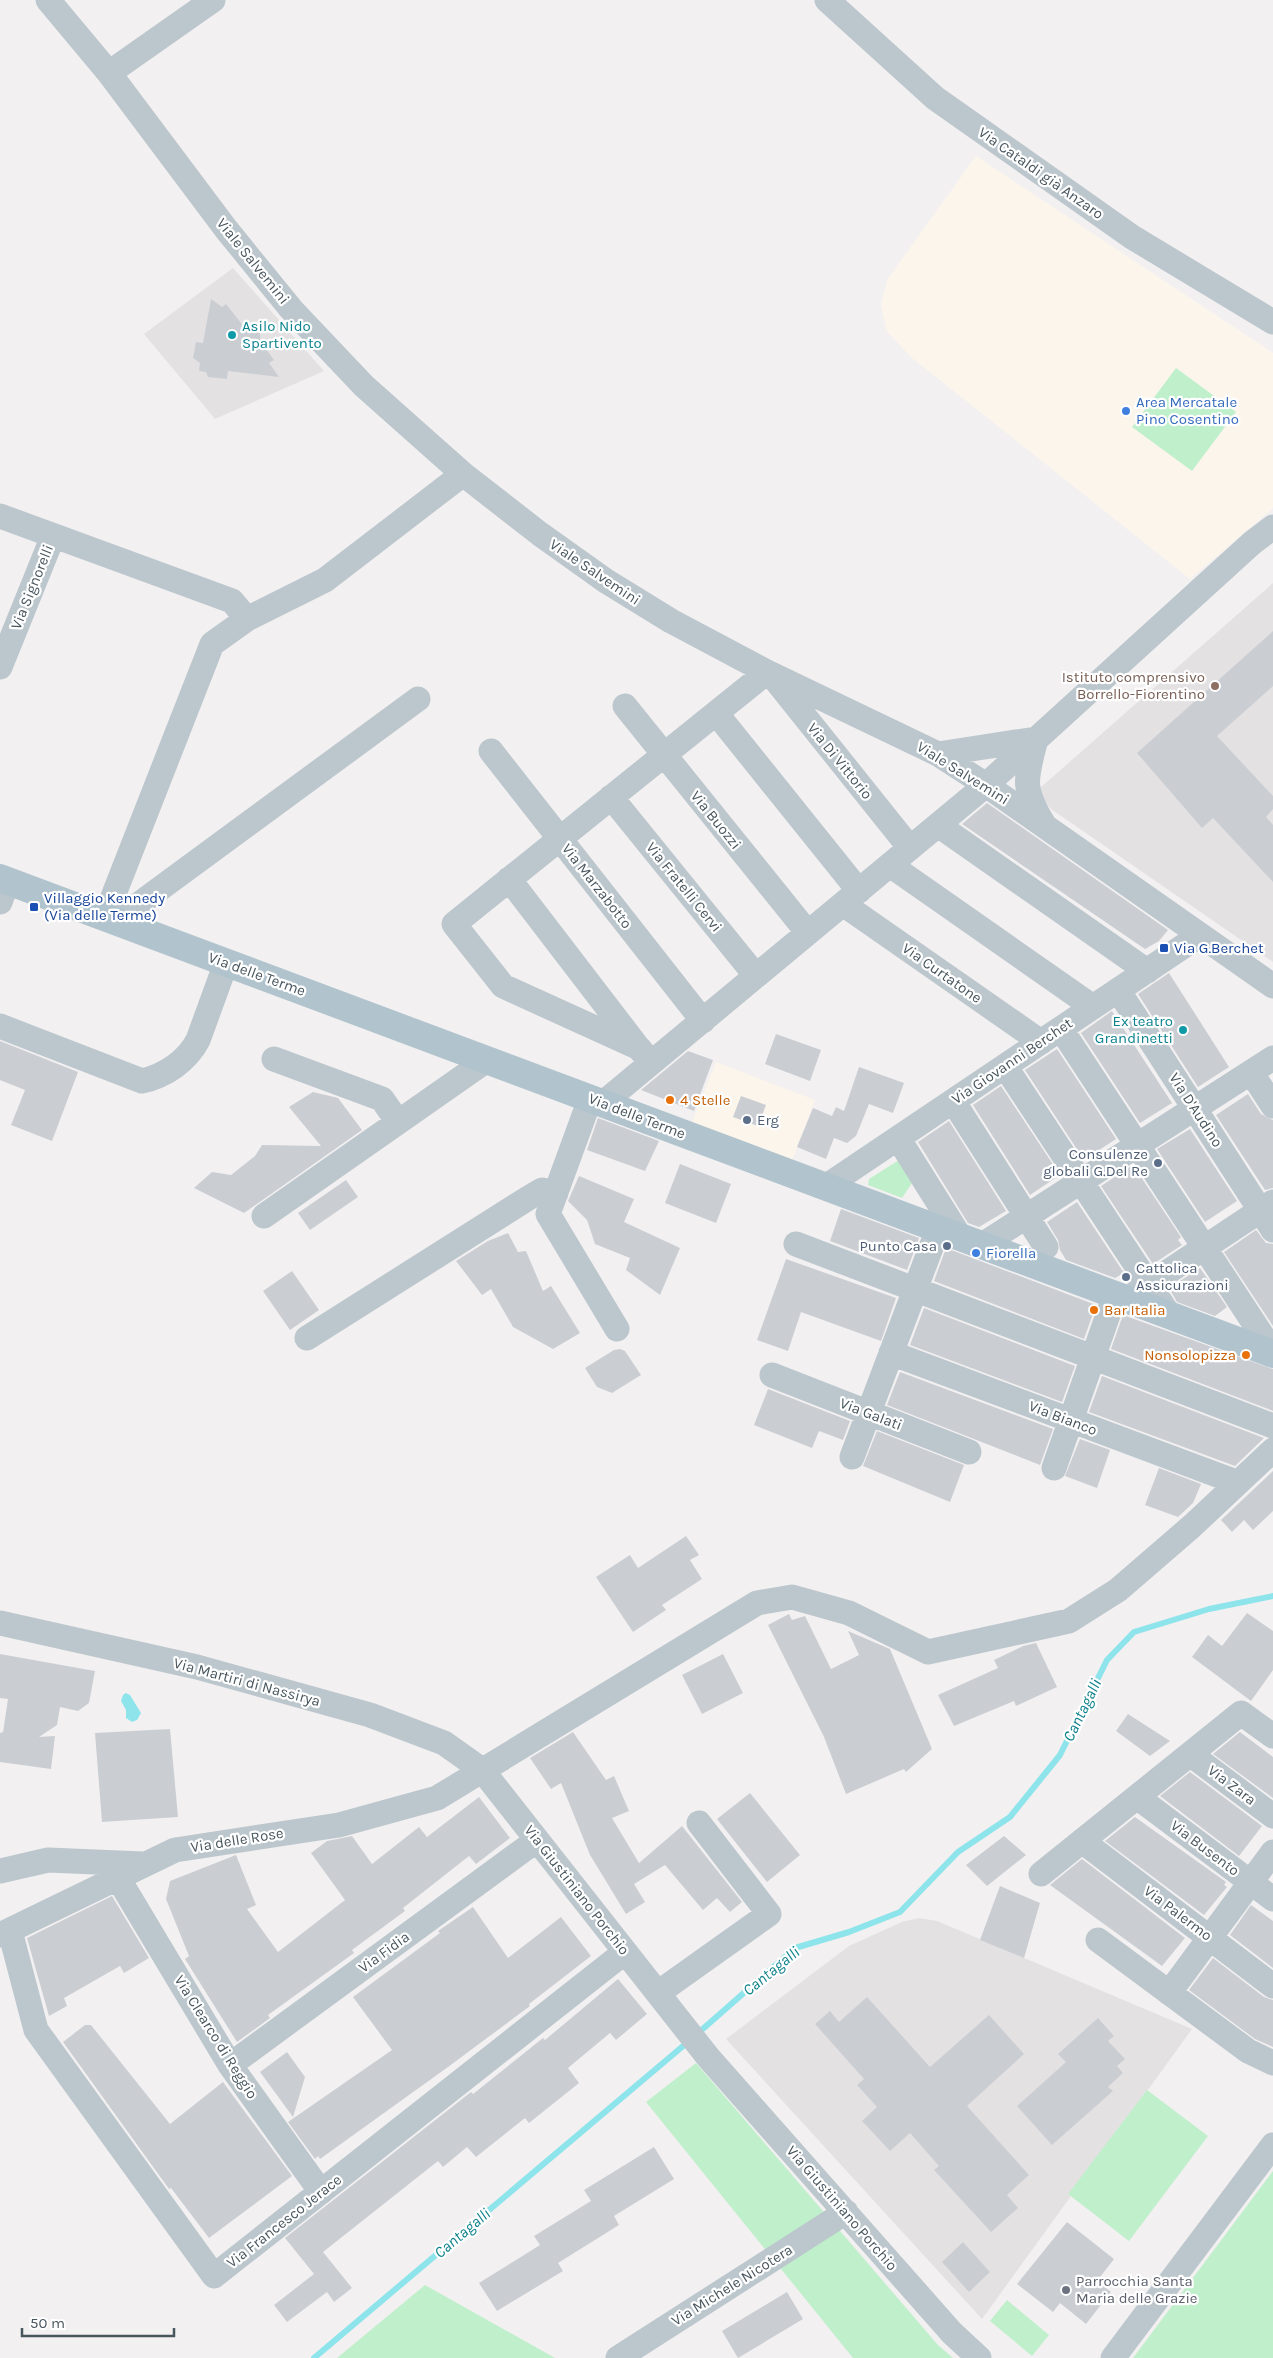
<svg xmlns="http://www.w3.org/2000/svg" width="1273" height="2358" viewBox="0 0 1273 2358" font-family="Karla,sans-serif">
<rect width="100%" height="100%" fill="#f3f0f1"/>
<!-- commercial -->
<path fill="#fcf5eb" d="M976,156L1273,353V508L1190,579L911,357L886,330L881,305L887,280Z
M716,1062L815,1100L789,1169L689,1130Z"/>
<!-- education -->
<path fill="#e4e1e3" d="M233,268L324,371L215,419L144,334Z
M1273,583V962L1051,809L1044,800L1040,788Z
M919,1918L937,1921L1192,2029L982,2319L726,2039L849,1946L902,1922Z"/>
<!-- green -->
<path fill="#c0efcc" d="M1176,368L1236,412L1192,471L1132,427Z
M899,1160L912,1183L902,1198L868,1185L869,1179Z
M696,2063L938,2345L953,2358H853L646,2102Z
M1147,2090L1208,2136L1129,2241L1068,2194Z
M1273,2171V2358H1133Z
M425,2285L555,2358H337Z
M1007,2300L1049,2335L1032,2356L990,2321Z"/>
<!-- water -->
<path fill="#8ee4eb" d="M126,1693L130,1695L141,1713L137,1720L132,1722L126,1718V1710L121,1701L123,1695Z"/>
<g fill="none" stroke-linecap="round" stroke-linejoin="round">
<!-- stream -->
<path stroke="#8ee4eb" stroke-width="6" d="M697,2034L795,1948L849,1932L900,1912L958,1852L1010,1817L1060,1755L1107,1660L1134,1632L1209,1609L1273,1596
M314,2358L689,2041"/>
</g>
<!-- building -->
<path fill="#caced3" d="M211,299L222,307L226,304L245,328H260V341L274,360L269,363L279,377L228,371L227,379L208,377L206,372L199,371L200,363L193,358L196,342L203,343Z
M1273,631V686L1217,736L1273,796V809L1266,817L1273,825V882L1213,818L1202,828L1137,753Z
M987,803L1168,930L1159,941L1145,949L962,824Z
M1169,973L1229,1067L1198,1087L1138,994Z
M1112,1011L1172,1103L1140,1123L1081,1033Z
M776,1034L821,1050L810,1081L765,1064Z
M0,1041L78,1072L52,1141L11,1125L25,1090L0,1080Z
M1057,1049L1116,1139L1084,1160L1025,1070Z
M688,1051L713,1060L694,1111L641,1090Z
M859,1067L904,1083L893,1113L869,1104L856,1136L847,1143L834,1138L826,1159L797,1147L813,1108L832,1116L836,1107L844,1111Z
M1001,1086L1060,1175L1030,1195L973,1105Z
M313,1092L338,1098L362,1130L244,1213L194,1188L212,1172L231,1175L255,1156L262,1145L321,1146L289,1107Z
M1248,1094L1261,1114L1273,1120V1188L1265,1190L1216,1115Z
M741,1096L766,1105L758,1126L733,1117Z
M598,1118L659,1141L645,1171L587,1150Z
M949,1121L1006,1211L979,1227L968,1223L918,1142Z
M1190,1129L1237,1201L1205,1222L1157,1149Z
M680,1164L731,1184L716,1223L665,1203Z
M1133,1165L1181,1237L1178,1240L1182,1245L1153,1264L1101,1186Z
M579,1176L634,1199L624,1222L680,1248L660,1295L626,1270L630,1258L595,1244L587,1220L568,1201Z
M346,1180L358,1197L310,1230L298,1213Z
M1077,1202L1124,1273L1115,1278L1066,1260L1060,1250L1058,1240L1047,1222Z
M841,1209L919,1238L907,1270L830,1241Z
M1256,1230L1266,1243L1273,1244V1326L1224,1252Z
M508,1233L518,1252L526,1251L543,1291L551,1286L580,1333L553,1349L513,1327L491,1289L482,1295L456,1261L488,1241Z
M946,1248L1096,1305L1084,1339L934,1281Z
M786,1259L896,1298L881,1341L801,1312L788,1351L757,1340Z
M1200,1268L1227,1307L1215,1316L1177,1302L1169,1288Z
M292,1271L319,1310L290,1330L263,1291Z
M924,1308L1075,1366L1062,1402L910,1345Z
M1123,1315L1273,1369V1411L1111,1349Z
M620,1349L625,1351L641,1375L612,1393L597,1387L585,1368L614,1350Z
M900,1372L1053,1429L1040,1465L887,1405Z
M1102,1376L1264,1438L1235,1466L1089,1412Z
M768,1389L850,1421L843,1440L819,1431L812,1448L754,1425Z
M877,1431L964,1465L950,1502L863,1466Z
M1080,1439L1110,1450L1097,1488L1065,1476Z
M1159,1468L1201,1484L1193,1503L1178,1517L1145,1505Z
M1273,1471V1511L1253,1530L1244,1520L1232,1532L1221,1520Z
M686,1536L699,1555L690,1560L702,1579L662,1605L666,1610L633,1632L596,1577L630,1555L638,1568Z
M1247,1613L1273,1631V1670L1251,1701L1192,1657L1208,1635L1222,1646Z
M789,1614L792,1620L805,1616L831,1669L859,1655L848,1631L890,1649L932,1749L906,1772L904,1769L846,1794L824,1737L768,1625Z
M1036,1643L1057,1687L1016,1706L1014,1701L954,1726L938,1695L998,1668L994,1660L1023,1646Z
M0,1654L95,1671L89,1703L78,1711L60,1707L57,1725L39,1737L55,1736L51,1769L0,1762V1733L3,1732L8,1699L0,1698Z
M723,1654L743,1693L702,1714L682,1675Z
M1128,1714L1170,1741L1150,1756L1116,1731Z
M170,1729L178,1817L102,1822L95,1733Z
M573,1732L606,1780L614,1776L629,1811L612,1818L639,1863L682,1826L742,1902L730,1912L717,1898L703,1910L665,1865L634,1884L645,1902L626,1914L590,1855L561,1783L551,1789L530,1758Z
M1240,1732L1273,1757V1798L1213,1754Z
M1190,1772L1262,1826L1239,1856L1160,1796Z
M750,1793L800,1855L767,1882L717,1819Z
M479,1797L510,1838L476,1864L469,1856L403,1908L405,1911L352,1950L354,1953L268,2015L270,2018L237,2042L185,1959L189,1956L166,1899L170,1881L236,1855L256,1905L247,1909L278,1952L345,1900L311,1853L327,1841L352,1836L372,1864L419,1827L427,1837Z
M1135,1817L1226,1882L1224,1885L1227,1887L1204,1915L1105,1841Z
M1004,1836L1026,1855L987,1886L966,1865Z
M1082,1859L1185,1938L1162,1966L1050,1885Z
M1000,1886L1040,1903L1024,1958L980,1940Z
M112,1896L149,1958L124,1973L120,1966L64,1998L67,2006L49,2016L27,1938Z
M1251,1905L1273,1921V1968L1230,1935Z
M473,1907L508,1958L561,1917L591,1956L529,2004L530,2006L448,2067L320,2159L318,2156L315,2159L288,2122L392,2050L353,1997L440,1933L438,1931Z
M1213,1958L1264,1997L1273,2000V2047L1255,2039L1189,1990Z
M618,1979L647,2014L616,2040L610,2033L568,2068L579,2083L529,2123L525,2118L476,2157L467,2147L443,2167L438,2161L323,2252L352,2288L334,2302L327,2292L287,2322L274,2305L314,2274L285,2238L471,2092L473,2094L543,2038L545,2040Z
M867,1997L930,2067L989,2015L1024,2054L967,2106L1029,2175L1007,2195L1018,2208L991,2232L934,2170L939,2166L910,2133L890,2151L862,2121L877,2107L857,2085L864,2079L815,2024L830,2011L839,2022Z
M1098,2018L1114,2036L1108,2041L1125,2059L1117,2066L1123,2073L1108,2087L1113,2091L1052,2145L1017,2106L1066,2062L1058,2054Z
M85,2025H91L170,2124L223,2082L292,2176L209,2238L171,2188L169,2189L63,2042Z
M287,2052L305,2077L293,2117L260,2072Z
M654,2147L674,2179L614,2216L619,2225L558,2263L563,2271L497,2311L479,2283L540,2245L534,2236L591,2201L584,2190Z
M1067,2222L1114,2259L1097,2281L1111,2292L1086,2324L1060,2303L1053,2312L1017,2284Z
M963,2242L990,2272L969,2292L942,2262Z
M787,2292L803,2319L738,2358L722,2331Z"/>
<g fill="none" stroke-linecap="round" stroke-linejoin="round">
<!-- minor -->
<path stroke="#bcc7cd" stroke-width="25" d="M48,0L109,73L226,229L291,309L364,386L463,474L540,534L606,581L671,621L767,672L938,754L986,785L1273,986
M827,0L935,98L1132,237L1273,322
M109,73L213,0
M0,516L232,601L247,619
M0,667L53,536
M774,678L910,848
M625,706L808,933
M716,713L859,891
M1036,739C1026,779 1021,786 1043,823
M491,751L703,1021
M938,754L1036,739
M611,797L756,976
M938,825L1147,971
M890,865L1093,1007
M509,879L637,1046
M0,902L8,881
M843,904L1041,1042
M105,917L212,644L247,619L325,580L463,474
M116,921L418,699
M1118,990L1273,1230
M0,1026L142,1081C165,1076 187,1061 198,1040L226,963
M1061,1029L1273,1352
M274,1059L382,1099L398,1122
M651,1063L639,1048L503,986L454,924L767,672
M1005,1066L1169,1315
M1251,1072L1273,1106
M590,1099L548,1214L617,1329
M953,1101L1046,1247
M603,1103L986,785L1252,543L1273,527
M898,1138L960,1237
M825,1187L1200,935
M264,1216L487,1060
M796,1244L1273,1426
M982,1245L1273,1058
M1136,1293L1273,1202
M307,1338L530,1197L542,1190L556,1193
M891,1353L1236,1482
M772,1375L969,1452
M852,1457L938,1229
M1054,1468L1115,1295
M0,1623L197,1667L370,1715L444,1743L482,1770L708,2057L952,2333L979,2358
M1190,1754L1273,1816
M1137,1797L1273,1899
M1082,1841L1273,1986
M0,1871L48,1860L143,1864
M1041,1874L1241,1713L1273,1736
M118,1878L230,2065L321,2192
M10,1931L36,2030L214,2276L625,1952
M0,1935L175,1850L339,1825L437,1798L757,1603L792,1597L849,1613L928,1652L1069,1621L1118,1590L1192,1526L1273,1450
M1098,1940L1248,2051L1273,2063
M658,1993L769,1914L699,1823
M1169,1993L1273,1852
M230,2065L537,1840
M618,2358L846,2212
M1113,2358L1273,2145"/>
<!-- major -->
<path stroke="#b1c4ce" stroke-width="28" d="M0,878L1273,1354"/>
</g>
<!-- markers -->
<g fill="#0f9aa8" stroke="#fff" stroke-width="2">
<circle cx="232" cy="335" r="5"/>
<circle cx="1183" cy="1030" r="5"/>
</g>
<g fill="#3f7fe0" stroke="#fff" stroke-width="2">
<circle cx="1126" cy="411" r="5"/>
<circle cx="976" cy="1253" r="5"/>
</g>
<circle fill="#8d6e63" stroke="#fff" stroke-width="2" cx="1215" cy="686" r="5"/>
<g fill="#1a4fb4" stroke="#fff" stroke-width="2">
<rect x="29" y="902" width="10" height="10" rx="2.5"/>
<rect x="1159" y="943" width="10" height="10" rx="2.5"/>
</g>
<g fill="#e8710a" stroke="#fff" stroke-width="2">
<circle cx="670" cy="1100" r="5"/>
<circle cx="1094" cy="1310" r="5"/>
<circle cx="1246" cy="1355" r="5"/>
</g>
<g fill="#5c6f8a" stroke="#fff" stroke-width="2">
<circle cx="747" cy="1120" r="5"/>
<circle cx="1158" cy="1163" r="5"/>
<circle cx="947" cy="1246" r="5"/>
<circle cx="1126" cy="1277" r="5"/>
</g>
<circle fill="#6b7280" stroke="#fff" stroke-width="2" cx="1066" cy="2290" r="5"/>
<g text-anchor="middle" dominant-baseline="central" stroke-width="4.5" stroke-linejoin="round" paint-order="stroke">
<!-- street labels -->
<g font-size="15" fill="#48565e" stroke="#fff">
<text transform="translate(1041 173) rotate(35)">Via Cataldi già Anzaro</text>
<text transform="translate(253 261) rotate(51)">Viale Salvemini</text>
<text transform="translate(595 572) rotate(34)">Viale Salvemini</text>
<text transform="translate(32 587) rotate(-68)">Via Signorelli</text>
<text transform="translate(840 761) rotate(51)">Via Di Vittorio</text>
<text transform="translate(963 773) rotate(32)">Viale Salvemini</text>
<text transform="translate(716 820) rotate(51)">Via Buozzi</text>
<text transform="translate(597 886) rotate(52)">Via Marzabotto</text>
<text transform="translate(684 887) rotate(51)">Via Fratelli Cervi</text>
<text transform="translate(942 973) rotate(35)">Via Curtatone</text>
<text transform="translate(257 974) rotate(20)">Via delle Terme</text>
<text transform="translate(1012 1061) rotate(-34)">Via Giovanni Berchet</text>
<text transform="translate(1196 1110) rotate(57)">Via D'Audino</text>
<text transform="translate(637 1116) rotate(21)">Via delle Terme</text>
<text transform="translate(871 1414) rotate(21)">Via Galati</text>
<text transform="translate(1063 1418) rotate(21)">Via Bianco</text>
<text transform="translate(247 1682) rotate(15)">Via Martiri di Nassirya</text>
<text transform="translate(1232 1785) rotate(37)">Via Zara</text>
<text transform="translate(237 1840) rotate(-9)">Via delle Rose</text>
<text transform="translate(1205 1848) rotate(37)">Via Busento</text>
<text transform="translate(577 1890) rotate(52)">Via Giustiniano Porchio</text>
<text transform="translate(1178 1913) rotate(37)">Via Palermo</text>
<text transform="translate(384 1952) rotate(-36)">Via Fidia</text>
<text transform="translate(216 2037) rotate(58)">Via Clearco di Reggio</text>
<text transform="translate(842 2208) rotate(49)">Via Giustiniano Porchio</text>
<text transform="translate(284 2221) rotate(-38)">Via Francesco Jerace</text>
<text transform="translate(732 2285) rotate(-32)">Via Michele Nicotera</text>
</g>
<!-- culture labels -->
<g font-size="15" fill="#0d838f" stroke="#fff" text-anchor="start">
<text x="242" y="326">Asilo Nido<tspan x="242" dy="17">Spartivento</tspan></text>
<text x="1173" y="1021" text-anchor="end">Ex teatro<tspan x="1173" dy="17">Grandinetti</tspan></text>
</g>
<!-- shop labels -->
<g font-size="15" fill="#366cbe" stroke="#fff" text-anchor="start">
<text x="1136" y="402">Area Mercatale<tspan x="1136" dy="17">Pino Cosentino</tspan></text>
<text x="986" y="1253">Fiorella</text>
</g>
<!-- education labels -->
<g font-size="15" fill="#785e54" stroke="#fff" text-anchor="end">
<text x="1205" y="677">Istituto comprensivo<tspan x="1205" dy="17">Borrello-Fiorentino</tspan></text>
</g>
<!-- transit labels -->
<g font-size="15" fill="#164399" stroke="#fff" text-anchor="start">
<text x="44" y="898">Villaggio Kennedy<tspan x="44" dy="17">(Via delle Terme)</tspan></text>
<text x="1174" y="948">Via G.Berchet</text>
</g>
<!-- food labels -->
<g font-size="15" fill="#c56008" stroke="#fff" text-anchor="start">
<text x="680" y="1100">4 Stelle</text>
<text x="1104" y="1310">Bar Italia</text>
<text x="1236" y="1355" text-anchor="end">Nonsolopizza</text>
</g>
<!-- service labels -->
<g font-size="15" fill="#4e5e75" stroke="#fff" text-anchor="start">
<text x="757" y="1120">Erg</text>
<text x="1148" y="1154" text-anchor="end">Consulenze<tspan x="1148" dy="17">globali G.Del Re</tspan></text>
<text x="937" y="1246" text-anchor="end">Punto Casa</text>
<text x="1136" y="1268">Cattolica<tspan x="1136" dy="17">Assicurazioni</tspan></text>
</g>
<!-- worship labels -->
<g font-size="15" fill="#5b616d" stroke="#fff" text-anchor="start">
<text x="1076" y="2281">Parrocchia Santa<tspan x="1076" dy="17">Maria delle Grazie</tspan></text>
</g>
<!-- water labels -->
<g font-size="16" font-style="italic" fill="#0f828b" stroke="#fff">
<text transform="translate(1082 1710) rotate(-64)">Cantagalli</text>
<text transform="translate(771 1971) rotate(-39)">Cantagalli</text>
<text transform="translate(462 2233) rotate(-40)">Cantagalli</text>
</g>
</g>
<!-- scale -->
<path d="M22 2328v8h152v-8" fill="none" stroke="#48565e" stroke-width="2.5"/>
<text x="30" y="2328" font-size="15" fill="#48565e" stroke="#ffffff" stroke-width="4" paint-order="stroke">50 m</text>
</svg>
